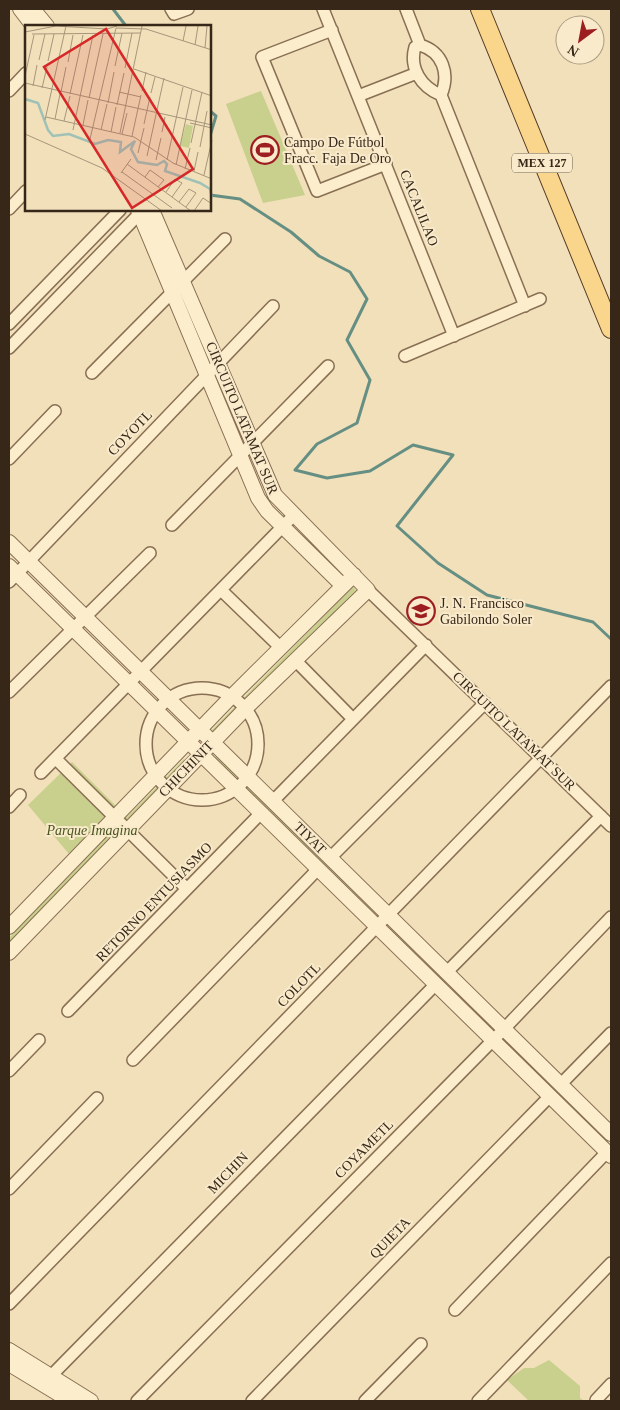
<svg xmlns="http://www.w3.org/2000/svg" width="620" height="1410" viewBox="0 0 620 1410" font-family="Georgia,serif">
<rect width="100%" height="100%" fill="#f1e0ba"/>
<!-- green -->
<path fill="#c9d08d" d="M261,91L305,195L263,203L226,104Z
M353,587L356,590L212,737L208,734Z
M218,755L379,913L374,917L214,760Z
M184,759L187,762L130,821L139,830L89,877L9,944V938L79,866L28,805L72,762L127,817Z
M391,926L494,1027L490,1032L387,931Z
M549,1360L580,1386V1398L584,1401H529L507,1380L524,1368H534Z"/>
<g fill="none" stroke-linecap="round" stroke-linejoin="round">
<!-- stream -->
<path stroke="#668f84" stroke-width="3" d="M113,9L126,26
M210,111L216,116L210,136
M210,195L240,199L291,232L319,256L350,272L367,299L347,340L370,380L357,423L317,444L295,470L327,478L370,471L413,445L453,455L397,526L438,563L487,595L593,622L611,639"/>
<defs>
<path id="minor" d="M171,9L174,14L188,9
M323,9L454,336
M406,9L420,45C443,52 450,74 441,95
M332,30L262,57L317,191L386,164
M420,45L415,47C409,68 421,87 441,95L525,306
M9,91L26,73
M358,96L417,73
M9,209L26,191
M9,324L120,210
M9,348L143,210
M405,356L540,299
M92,373L225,239
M9,459L55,411
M172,525L328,366
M9,582L273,306
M368,590L611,826
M222,591L280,647
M296,661L353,719
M146 744a56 56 0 1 1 112 0a56 56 0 1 1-112 0Z
M9,692L150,553
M56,759L187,889
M41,773L293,516
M273,801L426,645
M9,807L20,795
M330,858L485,703
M447,972L601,816
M68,1011L261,813
M133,1060L318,869
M9,1071L39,1040
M561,1084L611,1033
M9,1189L97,1098
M9,1304L611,686
M455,1310L607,1152
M46,1381L436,984
M596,1400L611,1384
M137,1401L504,1029L611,917
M252,1401L550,1096
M365,1401L421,1344
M478,1401L611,1263"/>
<path id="tertiary" d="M20,9L33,26
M33,9L47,26
M138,210L258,498L267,511L343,586
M9,542L611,1134
M9,566L611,1156
M9,927L232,696L354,575
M9,953L246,708L368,590L275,495L152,210
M9,1350L91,1401
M9,1364L70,1401"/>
<path id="primary" d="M480,9L611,329"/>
</defs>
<!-- minor casing -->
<use href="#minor" stroke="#896f53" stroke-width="14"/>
<!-- tertiary casing -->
<use href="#tertiary" stroke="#896f53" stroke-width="16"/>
<!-- primary casing -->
<use href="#primary" stroke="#563d28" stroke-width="20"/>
<!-- minor -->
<use href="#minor" stroke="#fcedcd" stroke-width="11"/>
<!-- tertiary -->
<use href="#tertiary" stroke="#fcedcd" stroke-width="14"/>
<!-- primary -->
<use href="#primary" stroke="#fad58c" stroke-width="18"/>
</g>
<!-- icons -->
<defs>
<symbol id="stadium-ring" viewBox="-11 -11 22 22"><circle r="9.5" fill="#f8eaca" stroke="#9d1e21" stroke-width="1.5"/><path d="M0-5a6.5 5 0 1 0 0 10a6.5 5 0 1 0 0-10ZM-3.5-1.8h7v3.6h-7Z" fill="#9d1e21"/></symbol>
<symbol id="school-ring" viewBox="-11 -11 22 22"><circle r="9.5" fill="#f8eaca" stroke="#9d1e21" stroke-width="1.5"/><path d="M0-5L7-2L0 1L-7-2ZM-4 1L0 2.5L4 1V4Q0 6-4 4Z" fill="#9d1e21"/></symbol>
</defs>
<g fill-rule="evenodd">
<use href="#stadium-ring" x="249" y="134" width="32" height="32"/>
<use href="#school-ring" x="405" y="595" width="32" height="32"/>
</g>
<g text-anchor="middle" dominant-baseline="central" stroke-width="4" stroke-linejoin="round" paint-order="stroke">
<!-- shield labels -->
<rect fill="#f8eaca" stroke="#71624e" stroke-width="1" x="512" y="153.5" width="60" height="19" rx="4"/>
<g font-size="12" font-weight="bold" fill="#372719">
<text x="542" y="163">MEX 127</text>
</g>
<!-- poi labels -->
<g font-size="14" fill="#372719" stroke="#f8eaca" text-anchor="start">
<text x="284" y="142">Campo De Fútbol<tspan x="284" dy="16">Fracc. Faja De Oro</tspan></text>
<text x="440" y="603">J. N. Francisco<tspan x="440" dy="16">Gabilondo Soler</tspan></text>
</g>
<!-- street labels -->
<g font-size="14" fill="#372719" stroke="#f8eaca">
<text transform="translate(419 208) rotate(68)">CACALILAO</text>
<text transform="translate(242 418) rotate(67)">CIRCUITO LATAMAT SUR</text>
<text transform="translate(130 433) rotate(-46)">COYOTL</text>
<text transform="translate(514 731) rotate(44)">CIRCUITO LATAMAT SUR</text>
<text transform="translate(186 769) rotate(-46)">CHICHINIT</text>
<text transform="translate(310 838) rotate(45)">TIYAT</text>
<text transform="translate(154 902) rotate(-46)">RETORNO ENTUSIASMO</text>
<text transform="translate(299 985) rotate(-46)">COLOTL</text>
<text transform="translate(364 1149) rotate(-45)">COYAMETL</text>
<text transform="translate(228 1173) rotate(-46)">MICHIN</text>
<text transform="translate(390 1238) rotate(-46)">QUIETA</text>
</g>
<!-- park labels -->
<g font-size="14" font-style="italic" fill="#48551e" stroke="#f8eaca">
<text x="92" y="830">Parque Imagina</text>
</g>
</g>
<!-- overview -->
<g transform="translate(25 25)">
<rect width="186" height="186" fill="#f1e0ba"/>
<path d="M161,99L168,101L164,123L155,121Z" fill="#c9d08d"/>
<path fill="none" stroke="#9fc1b6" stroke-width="2.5" d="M0,74L13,78L23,105L28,111L44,109L70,119L83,115L96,117L95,127L110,116L106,124L113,137L132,140L139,136L142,139L140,146L175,158L185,164L187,173"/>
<path fill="none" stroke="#a7967a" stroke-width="1" d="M0,7L31,1L82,4L92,1M7,9L116,8M158,16L161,1M170,20L173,1M180,23L182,1M14,35L20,9M23,36L29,9M43,37L48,10M90,41L97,8M100,43L107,8M109,44L187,71M0,51L9,10M0,58L187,100M8,61L12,40M17,63L22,42M117,66L121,47M36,67L41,42M94,67L116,72M126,68L130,52M45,69L58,10M64,73L78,9M83,78L89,47M92,80L99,48M21,92L109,112L148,138L187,154M30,94L35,69M20,95L41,1M39,96L45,71M165,98L187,103M119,99L125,72M58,100L63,75M48,105L68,10M76,105L82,79M86,107L91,82M137,107L140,92M95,108L117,1M0,109L77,143L137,186M97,109L102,88M107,111L116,70M65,114L91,3L121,4L187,25M166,118L177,67M175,122L182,86M113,128L119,103M122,131L139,53M131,135L136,113M142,135L158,62M102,139L166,186M151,140L167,65M160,144L165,123M169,146L173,127M97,147L147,183M96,148L106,134M179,150L187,115M120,152L125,145L139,155L133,162M141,167L150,154L157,158L147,172M154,177L164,164L171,168L161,182M169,186L178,173L187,179"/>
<path fill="#d62828" fill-opacity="0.15" stroke="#d62828" stroke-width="2.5" d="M81,4L168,144L107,183L19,42Z"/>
<rect width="186" height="186" fill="none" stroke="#372719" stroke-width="2.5"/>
</g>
<!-- border -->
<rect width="620" height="1410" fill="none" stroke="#372719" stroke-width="20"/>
<!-- north arrow -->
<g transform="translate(580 40) rotate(212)"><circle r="24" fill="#f8eaca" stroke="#ab9c83"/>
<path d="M0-4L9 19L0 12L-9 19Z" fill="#9d1e21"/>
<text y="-8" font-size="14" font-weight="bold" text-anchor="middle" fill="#372719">N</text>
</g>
</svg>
